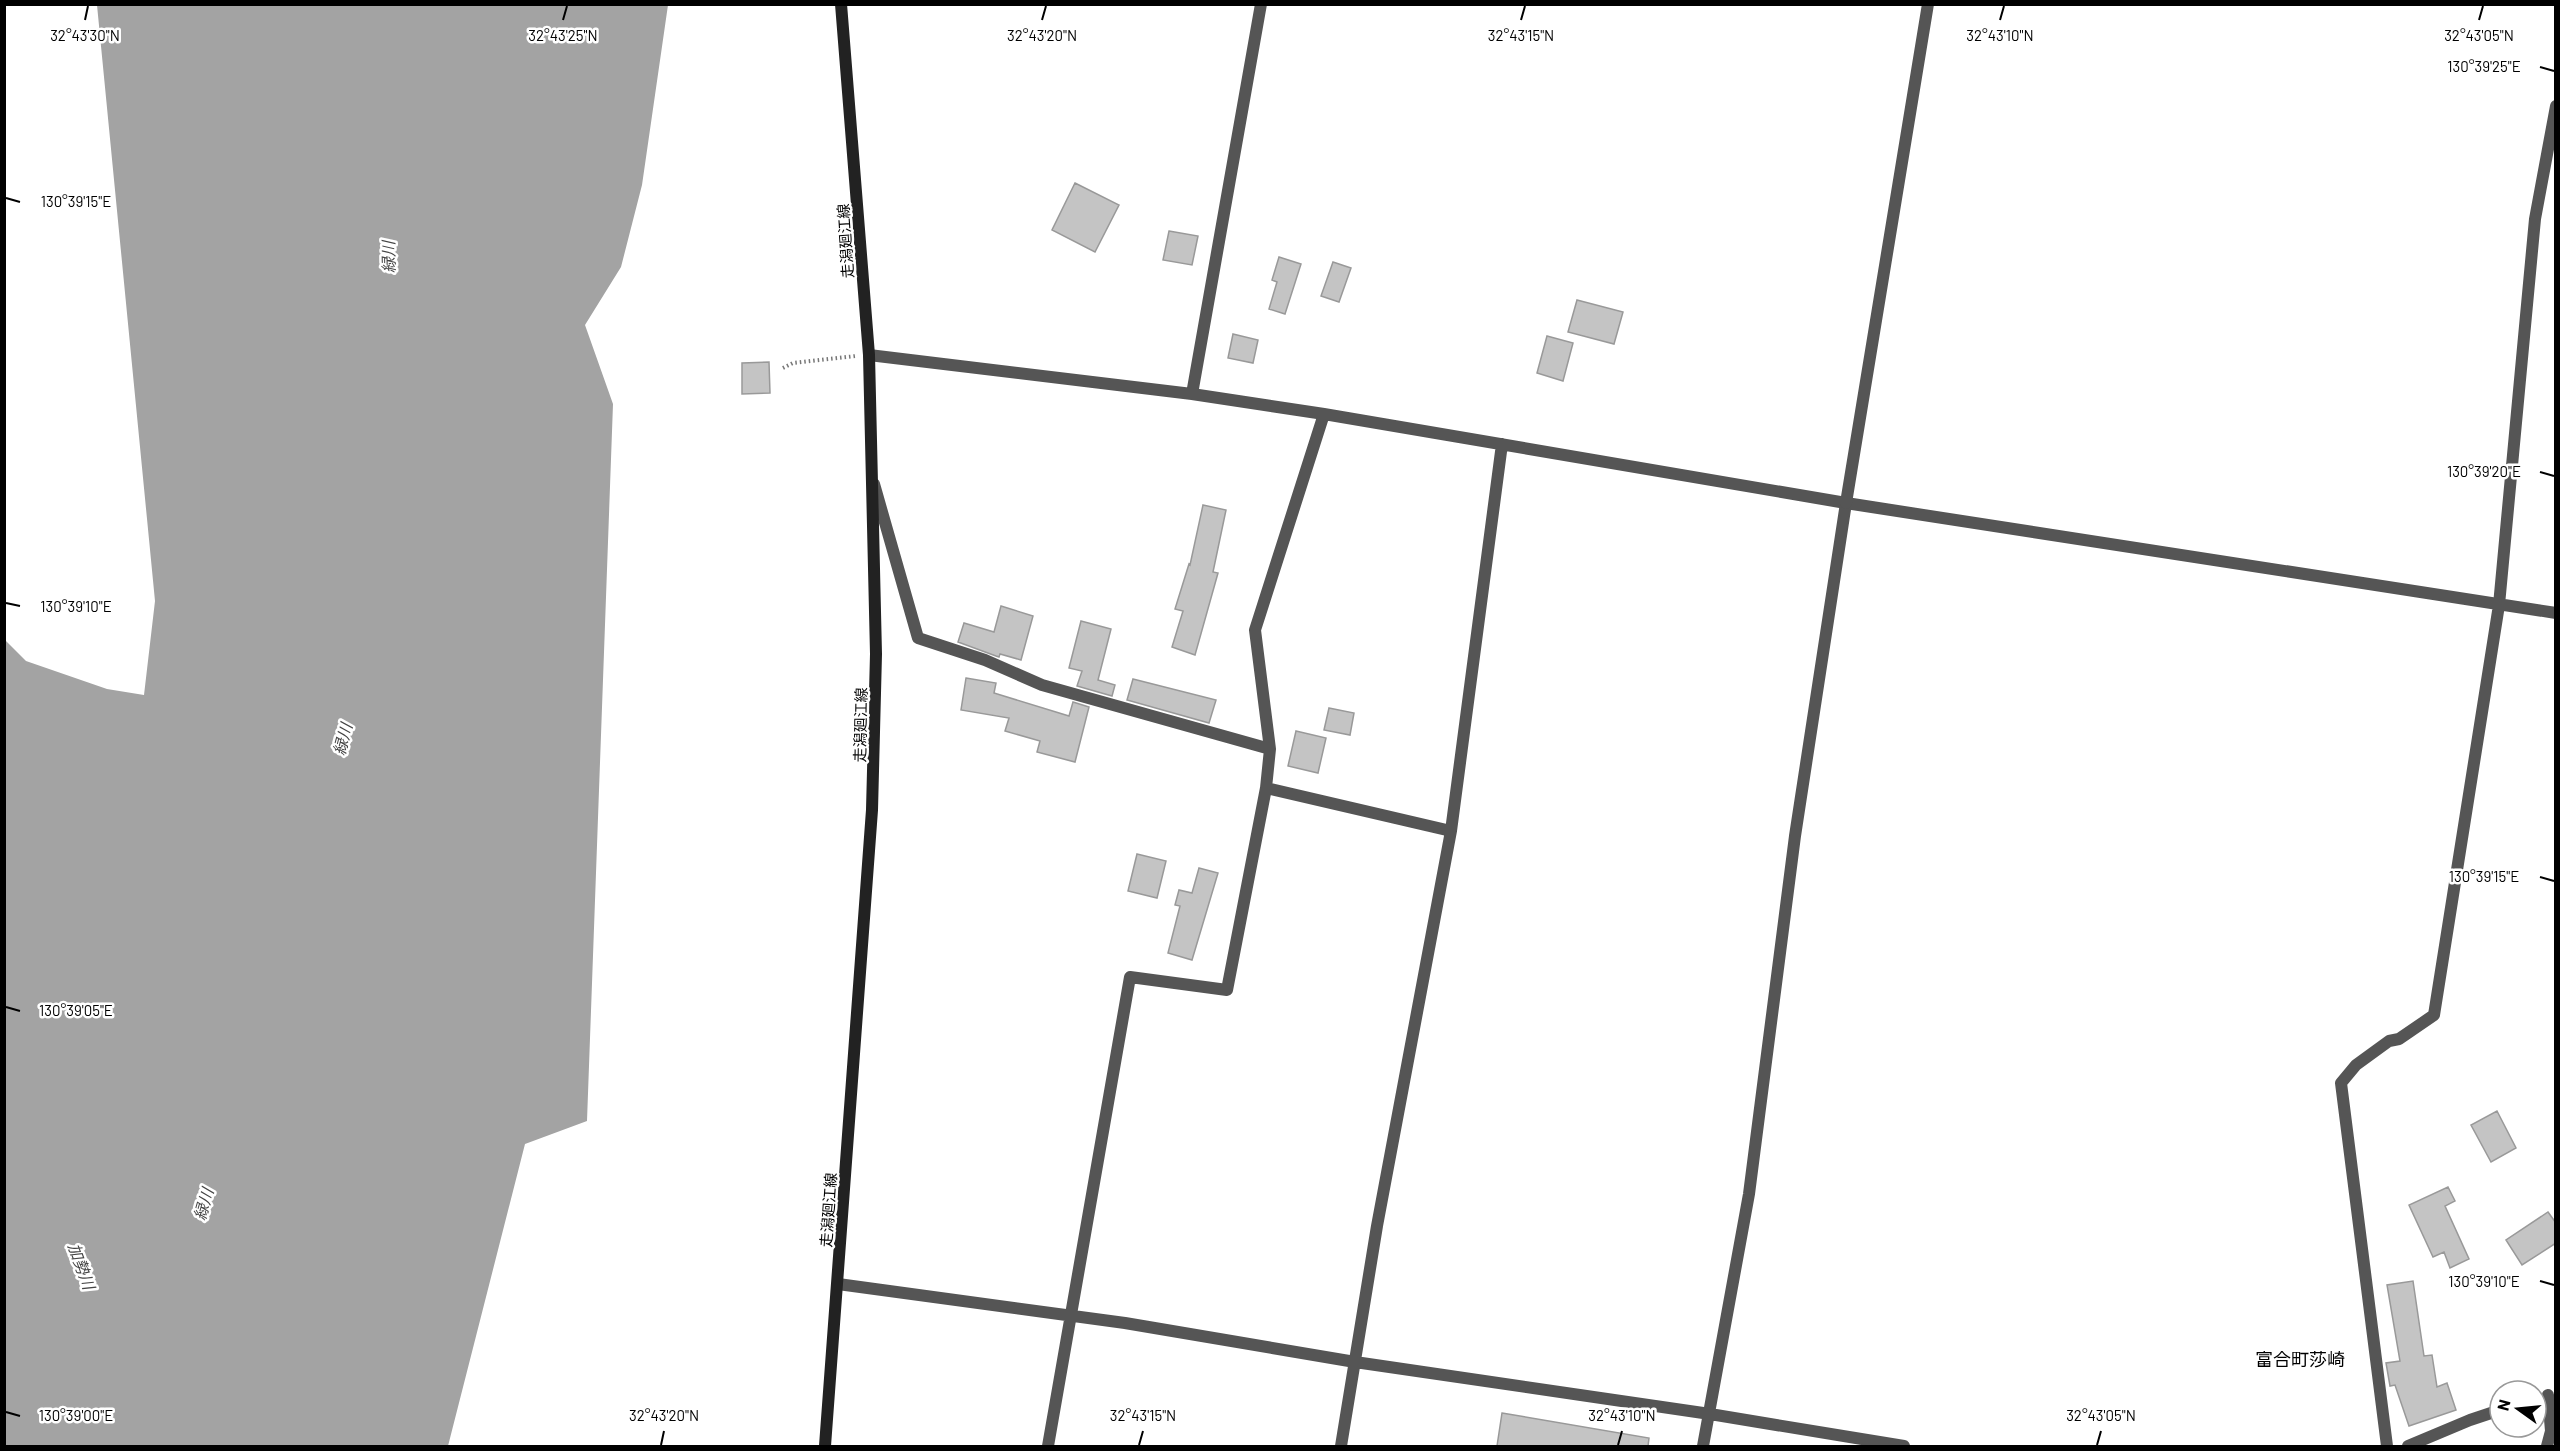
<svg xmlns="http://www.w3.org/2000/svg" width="2560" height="1451" viewBox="0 0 2560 1451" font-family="Barlow,'Noto Sans JP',sans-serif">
<rect width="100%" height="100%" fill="#fff"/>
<!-- water -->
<path fill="#a3a3a3" d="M97,5H668L642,185L621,267L585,325L613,404L587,1121L525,1144L448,1446H5V640L26,661L107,689L144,695L155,601Z"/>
<!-- building -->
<path fill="#c4c4c4" stroke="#999" stroke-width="1.5" d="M1075,183L1119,205L1095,252L1052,230Z
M1169,231L1198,236L1192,265L1163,260Z
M1279,257L1301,264L1285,314L1269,309L1277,282L1272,280Z
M1333,262L1351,268L1339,302L1321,296Z
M1577,300L1623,312L1614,344L1568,332Z
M1233,334L1258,340L1253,363L1228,358Z
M1547,336L1573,343L1563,381L1537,373Z
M769,362L770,393L742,394V363Z
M1203,505L1226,510L1213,572L1218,573L1195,655L1172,647L1183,611L1175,609L1189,564L1190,565Z
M1001,606L1033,616L1021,660L1000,654L999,657L996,656L958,642L964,623L994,632Z
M1081,621L1111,629L1098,680L1115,685L1112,696L1077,686L1082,671L1069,668Z
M966,678L996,683L994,693L1069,716L1073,702L1089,707L1075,762L1037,752L1040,741L1005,731L1009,718L961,710Z
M1133,679L1216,700L1209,723L1127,700Z
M1329,708L1354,713L1350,735L1324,730Z
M1296,731L1326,738L1318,773L1288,766Z
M1137,854L1166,861L1157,898L1128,891Z
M1199,868L1218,873L1192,960L1168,953L1180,906L1175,905L1179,890L1192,893Z
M2497,1111L2516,1148L2491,1162L2471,1125Z
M2448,1187L2455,1201L2445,1206L2469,1259L2450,1268L2444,1252L2433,1257L2409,1205Z
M2548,1212L2556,1223V1243L2522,1265L2506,1240Z
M2413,1281L2424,1356L2432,1355L2437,1387L2447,1383L2456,1410L2409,1426L2395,1385L2390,1386L2386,1363L2400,1361L2387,1285Z
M1502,1413L1649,1438L1648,1446H1497Z"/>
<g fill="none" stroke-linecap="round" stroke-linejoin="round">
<!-- path -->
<path stroke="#777" stroke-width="4" stroke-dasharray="1.5 3" stroke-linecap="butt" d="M783,368L793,363L856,356"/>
<!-- minor -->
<path stroke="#555" stroke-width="12" d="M869,355L1192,394L1324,414L1846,503L2556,613
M1192,394L1261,4
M874,484L918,638L985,660L1042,685L1270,749
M1266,788L1451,831
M838,1284L1125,1323L1355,1362L1710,1414L1904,1446
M1048,1446L1130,977L1227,990L1266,788L1270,749L1255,630L1324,414
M1341,1446L1377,1226L1451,831L1502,444
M1703,1446L1749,1194L1795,836L1846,503
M2387,1446L2341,1083L2356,1065L2389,1041L2399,1039L2434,1015L2499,605L2535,219L2556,106
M2408,1446L2470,1420L2500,1410
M2547,1446L2551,1431L2548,1395"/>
<!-- tertiary -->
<path stroke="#555" stroke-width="12" d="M1846,503L1928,4"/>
<!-- secondary -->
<path stroke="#222" stroke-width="12" d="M825,1446L872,810L876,654L869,355L841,4"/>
</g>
<!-- ticks -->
<path fill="none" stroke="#000" stroke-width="2" d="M85,20L88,6M563,20L567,6M1042,20L1046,6M1521,20L1525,6M2000,20L2004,6M2479,20L2483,6M2540,67L2554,71M6,198L20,202M2540,472L2554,476M6,603L20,606M2540,877L2554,881M6,1007L20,1011M2540,1281L2554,1285M6,1412L20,1416M661,1445L664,1431M1139,1445L1143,1431M1618,1445L1622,1431M2097,1445L2101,1431"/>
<g text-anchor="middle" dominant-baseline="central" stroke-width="5" stroke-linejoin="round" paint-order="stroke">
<!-- street labels -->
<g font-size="15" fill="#000" stroke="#fff">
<text transform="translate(845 241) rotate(-94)">走潟廻江線</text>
<text transform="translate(860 725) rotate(-89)">走潟廻江線</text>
<text transform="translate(828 1210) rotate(-86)">走潟廻江線</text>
</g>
<!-- water labels -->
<g font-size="16" font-style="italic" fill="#444" stroke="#fff">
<text transform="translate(388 257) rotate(-91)">緑川</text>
<text transform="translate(342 739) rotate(-75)">緑川</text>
<text transform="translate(203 1204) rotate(-74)">緑川</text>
<text transform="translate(82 1266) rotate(70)">加勢川</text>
</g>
<!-- quarter labels -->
<g font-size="18" fill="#000" stroke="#fff">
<text x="2300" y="1359">富合町莎崎</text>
</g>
</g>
<g font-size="15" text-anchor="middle" fill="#000" stroke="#fff" stroke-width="5" stroke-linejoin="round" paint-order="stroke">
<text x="85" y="41">32°43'30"N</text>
<text x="563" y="41">32°43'25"N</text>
<text x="1042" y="41">32°43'20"N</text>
<text x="1521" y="41">32°43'15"N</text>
<text x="2000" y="41">32°43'10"N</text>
<text x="2479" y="41">32°43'05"N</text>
<text x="2484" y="72">130°39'25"E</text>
<text x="76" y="207">130°39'15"E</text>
<text x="2484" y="477">130°39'20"E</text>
<text x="76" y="612">130°39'10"E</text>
<text x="2484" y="882">130°39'15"E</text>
<text x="76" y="1016">130°39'05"E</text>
<text x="2484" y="1287">130°39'10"E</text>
<text x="664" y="1421">32°43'20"N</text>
<text x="1143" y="1421">32°43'15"N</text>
<text x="1622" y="1421">32°43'10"N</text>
<text x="2101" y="1421">32°43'05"N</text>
<text x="76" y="1421">130°39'00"E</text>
</g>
<!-- border -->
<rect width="2560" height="1451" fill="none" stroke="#000000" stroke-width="12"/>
<!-- north arrow -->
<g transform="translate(2518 1409) rotate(285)"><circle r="28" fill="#ffffff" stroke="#999999" stroke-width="1.5"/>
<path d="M0-4.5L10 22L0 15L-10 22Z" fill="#000000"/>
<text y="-9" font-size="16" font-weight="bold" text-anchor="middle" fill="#000000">N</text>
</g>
</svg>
